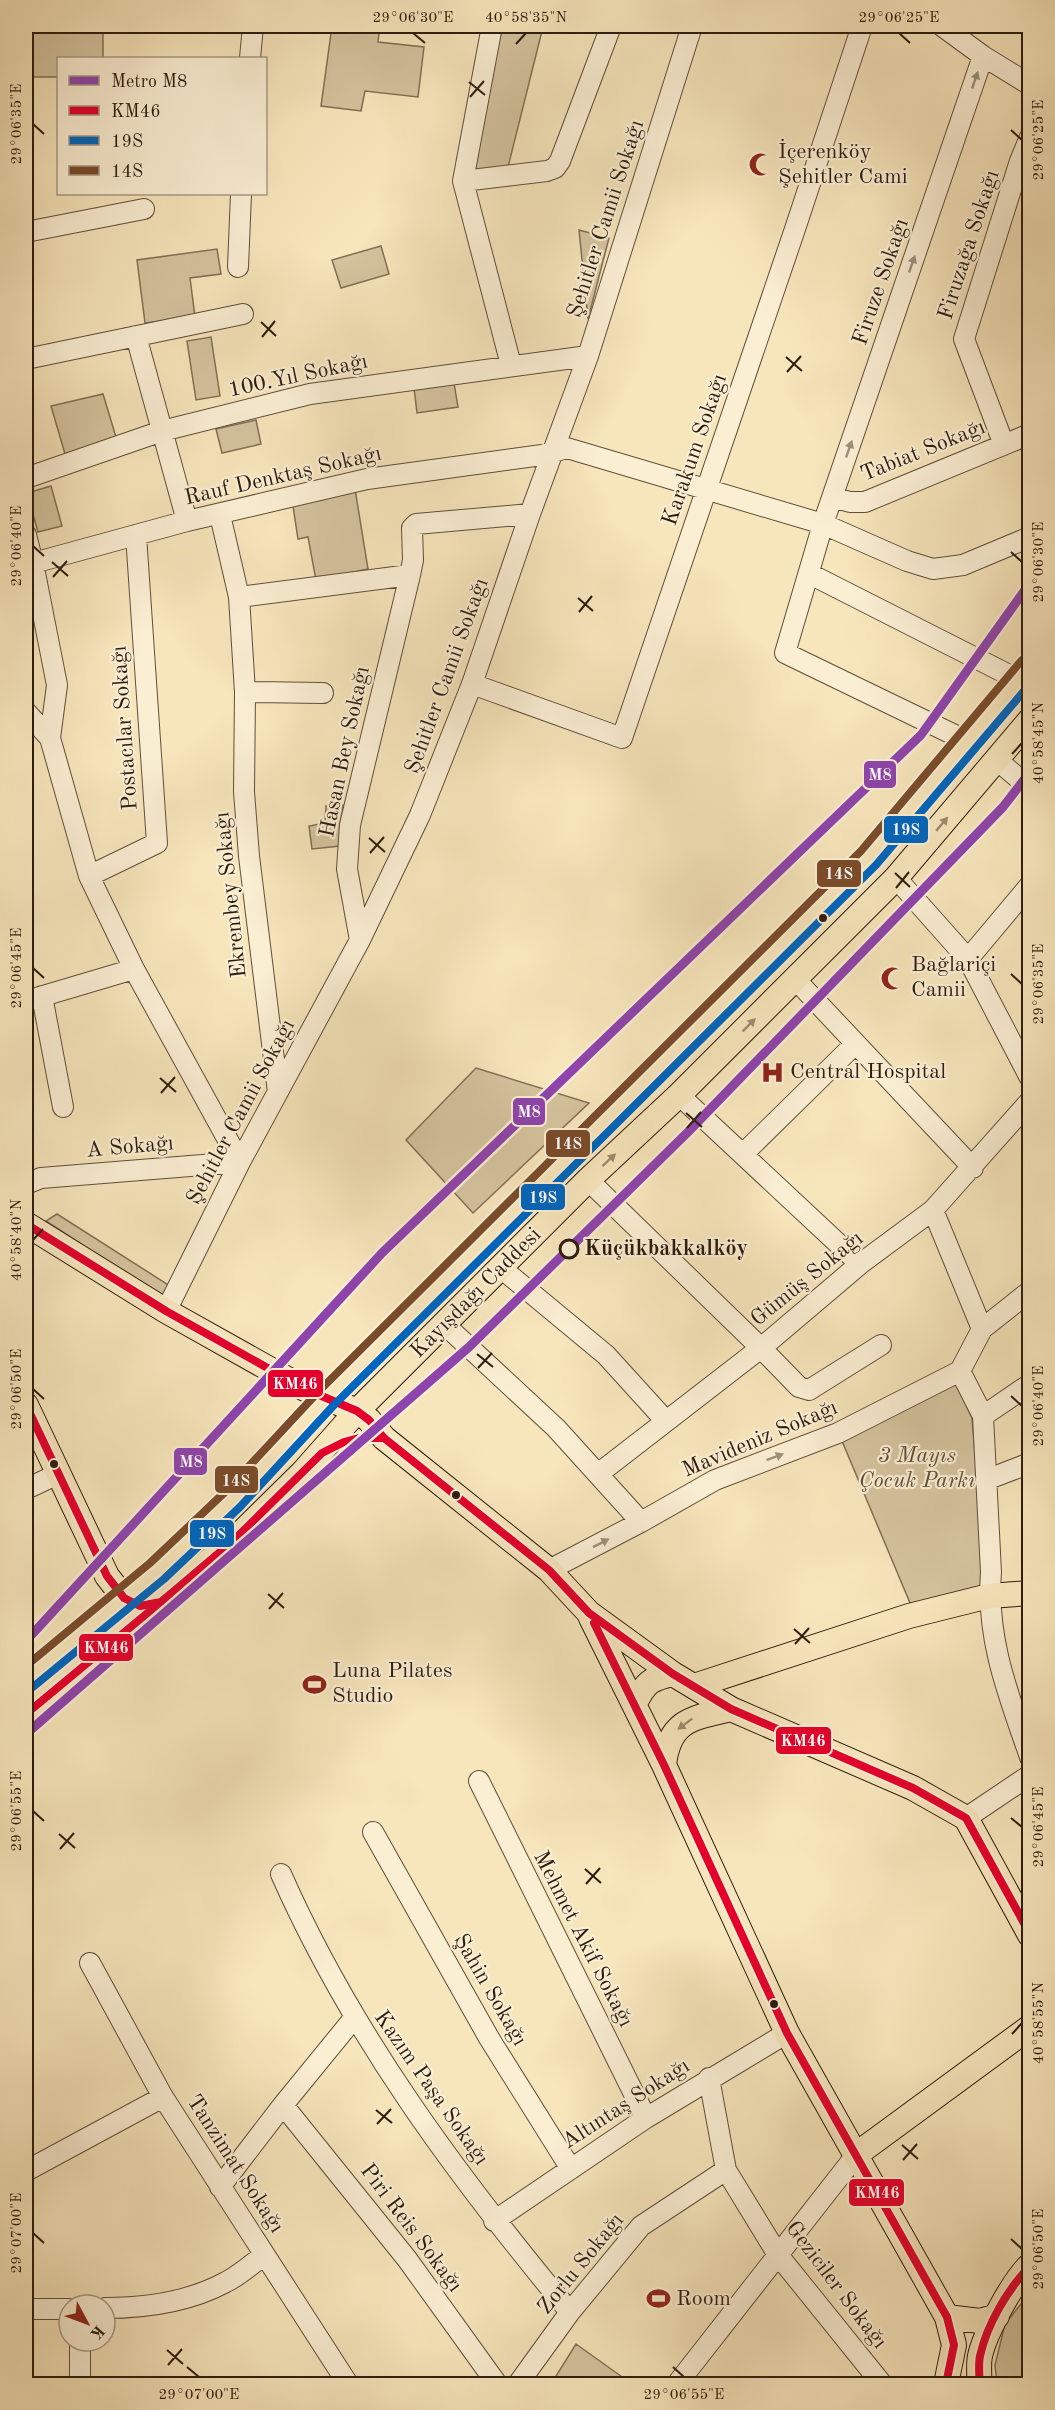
<svg xmlns="http://www.w3.org/2000/svg" width="1055" height="2410" viewBox="0 0 1055 2410" font-family="'Old Standard TT',serif">
<rect width="100%" height="100%" fill="#f7e5bb"/>
<filter id="stains"><feTurbulence type="fractalNoise" baseFrequency=".00333" numOctaves="4"/><feColorMatrix values="0 0 0 0 .2 0 0 0 0 .09 0 0 0 0 .02 0 0 0 .5 -.17"/></filter>
<radialGradient id="worn" r=".72"><stop offset=".6" stop-color="#630" stop-opacity="0"/><stop offset="1" stop-color="#630" stop-opacity=".3"/></radialGradient>
<!-- green -->
<path fill="#d4c39e" stroke="#807056" stroke-width="1.5" d="M26,26H103V58H58V77H26Z
M332,26H380L378,42L424,47L418,97L365,91L361,111L321,106Z
M488,26L543,27L507,171L463,181Z
M579,230L609,238L588,319Z
M381,246L389,274L341,288L332,260Z
M217,249L221,274L190,278L195,317L145,323L137,260Z
M211,337L220,396L196,400L187,341Z
M454,383L458,407L417,413L414,388Z
M103,394L116,437L65,454L51,406Z
M256,420L261,444L222,453L216,429Z
M51,486L62,526L38,532L27,493Z
M355,489L368,569L316,580L308,537L298,539L293,506Z
M343,805L340,846L312,849L309,826L325,823L326,806Z
M476,1068L589,1103L473,1213L406,1140Z
M57,1214L170,1286L163,1298L46,1221Z
M955,1382L972,1418L986,1585L913,1610L842,1441Z
M1029,2294V2384H997L995,2365L1005,2324Z
M576,2344L625,2379L633,2384H551Z"/>
<g fill="none" stroke-linecap="round" stroke-linejoin="round">
<defs>
<path id="minor" d="M492,26L463,181L511,365
M942,26L983,56L1030,85
M250,58L253,26
M1030,137L1020,161L1030,178
M463,181L547,171L555,168L560,161L611,26
M26,232L144,209
M238,267L241,194
M136,336L187,521
M26,359L243,314
M1004,445L964,339L1020,161
M26,478L162,431L310,394L588,356
M833,497L850,502H865L1030,434
M220,515L239,597L245,692L244,792L249,856L278,1092
M26,535L33,563L57,685L50,738
M26,565L187,521L367,479L542,455L567,448L823,524L907,561L933,569L963,565L1030,537
M810,574L1019,680
M239,597L410,575
M472,684L622,738L795,229L862,26
M245,692L323,693
M26,712L50,738L89,876L134,969L240,1162L41,1178L26,1184
M969,742L785,653L823,524L983,56
M997,760L1030,788
M89,876L157,843L136,535
M896,878L968,959L1030,1078
M360,940L347,869L350,825L410,575L413,560L412,528L416,524L530,514
M968,959L1030,885
M795,979L973,1168
M42,996L63,1107
M26,1001L134,969
M679,1095L860,1264
M743,1154L855,1044
M588,1180L761,1348L799,1387L809,1390L881,1345
M933,1210L982,1329
M501,1268L606,1355L665,1420
M166,1311L240,1162L360,940L420,815L472,684L530,514L588,356L692,26
M444,1324L556,1428L641,1522
M960,1371L983,1416L991,1572C986,1639 1008,1694 1030,1757
M960,1371L982,1329L1030,1291
M983,1416L1030,1384
M598,1474L761,1348L860,1264L933,1210L1030,1101
M986,1480L1030,1463
M26,1489L58,1474
M549,1570L641,1522L715,1480L838,1433L960,1371
M479,1781L646,2118
M966,1818L1030,1775
M373,1832L489,2038L571,2169
M281,1874C352,2035 458,2177 570,2312
M90,1963L163,2097L348,2384
M709,2078L726,2170L778,2255L882,2384
M283,2105L407,2259L497,2384
M26,2171L163,2097
M220,2187L283,2105L354,2018
M494,2221L646,2118L787,2033
M105,2308C147,2308 189,2302 226,2282C240,2275 252,2264 264,2255
M26,2309H69
M80,2341V2384
M518,2384L570,2312L641,2226L726,2170
M677,2384L857,2154"/>
<path id="major" d="M26,1224L166,1311L305,1389L357,1411L369,1420L384,1438L549,1570L589,1613L673,1674L731,1709L913,1788L966,1818L1030,1935
M26,1405L107,1576L124,1598L137,1605
M591,1618L664,1765L787,2033L947,2317L954,2345L946,2384
M26,1679L157,1571L197,1534L233,1499L326,1398L869,858L1030,667
M694,1686L909,1616L989,1596L1030,1593
M635,1703C646,1682 650,1679 673,1674
M26,1714L233,1541L303,1472L357,1411L588,1180L679,1095L896,878L1030,720
M664,1765C669,1720 692,1718 731,1709
M857,2154L1030,2027
M947,2317L980,2321L997,2316
M979,2384C980,2376 978,2365 980,2356C985,2333 1013,2281 1030,2265"/>
</defs>
<!-- minor casing -->
<use href="#minor" stroke="#5f4e3a" stroke-width="22"/>
<!-- major casing -->
<use href="#major" stroke="#2c1c0f" stroke-width="26"/>
<!-- minor -->
<use href="#minor" stroke="#faeed3" stroke-width="20"/>
<!-- major -->
<use href="#major" stroke="#f7e5bb" stroke-width="24"/>
<defs>
<path id="bus-1" d="M26,1224L166,1311L305,1389L357,1411L369,1420L384,1438L549,1570L589,1613L673,1674L731,1709L913,1788L966,1818L1030,1934
M26,1405L107,1576L124,1598L140,1606L161,1602L233,1541L322,1453L344,1442L359,1438H384
M594,1623L664,1765L787,2033L947,2317L954,2345L946,2384
M26,1714L186,1581
M979,2384C980,2375 978,2365 980,2356C987,2324 1008,2289 1030,2266"/>
<path id="bus-2" d="M33,1687L164,1579L240,1507L334,1405L876,865L1030,684"/>
<path id="bus-3" d="M26,1666L150,1563L225,1492L319,1391L861,851L1022,660"/>
</defs>
<!-- bus-1 casing -->
<use href="#bus-1" stroke="#faeed3" stroke-width="12"/>
<!-- bus-2 casing -->
<use href="#bus-2" stroke="#faeed3" stroke-width="12"/>
<!-- bus-3 casing -->
<use href="#bus-3" stroke="#faeed3" stroke-width="12"/>
<!-- bus-1 -->
<use href="#bus-1" stroke="#e4002b" stroke-width="8"/>
<!-- bus-2 -->
<use href="#bus-2" stroke="#0065bd" stroke-width="8"/>
<!-- bus-3 -->
<use href="#bus-3" stroke="#7a4b2a" stroke-width="8"/>
<defs>
<path id="metro-1" d="M26,1641L382,1253L921,735L1030,583
M26,1734L469,1347L688,1132L1003,807L1030,772"/>
</defs>
<!-- metro-1 casing -->
<use href="#metro-1" stroke="#faeed3" stroke-width="14"/>
<!-- metro-1 -->
<use href="#metro-1" stroke="#8e44ad" stroke-width="9"/>
</g>
<!-- one-way arrows -->
<defs><path id="oneway-solid" d="M-6-.8H1V-3.2L6.5 0L1 3.2V.8H-6Z" transform="scale(1.5)"/></defs>
<g fill="#9d907b">
<use href="#oneway-solid" transform="translate(975 80) rotate(-71)"/>
<use href="#oneway-solid" transform="translate(912 264) rotate(-71)"/>
<use href="#oneway-solid" transform="translate(849 449) rotate(-71)"/>
<use href="#oneway-solid" transform="translate(775 1457) rotate(-21)"/>
<use href="#oneway-solid" transform="translate(601 1543) rotate(-27)"/>
</g>
<g fill="#9c8b6e">
<use href="#oneway-solid" transform="translate(942 824) rotate(-50)"/>
<use href="#oneway-solid" transform="translate(749 1025) rotate(-45)"/>
<use href="#oneway-solid" transform="translate(609 1160) rotate(-43)"/>
<use href="#oneway-solid" transform="translate(685 1724) rotate(143)"/>
</g>
<!-- ticks -->
<path fill="none" stroke="#2c1c0f" stroke-width="2" d="M413,33L425,43M899,33L910,43M516,44L526,33M469,82L485,95M470,97L484,81M33,124L44,134M1011,130L1022,140M261,322L276,336M262,337L275,321M786,357L802,371M787,372L801,356M33,546L44,556M1011,552L1022,562M52,562L68,576M53,577L67,561M578,598L593,611M579,612L592,596M1012,754L1022,743M369,838L385,852M370,853L384,837M895,873L910,887M896,888L909,872M33,968L44,978M1011,974L1022,984M160,1078L176,1092M161,1093L175,1077M686,1113L702,1127M687,1128L701,1112M33,1240L43,1229M477,1354L493,1367M478,1368L492,1353M33,1389L44,1399M1011,1396L1022,1406M268,1594L284,1608M269,1609L283,1593M794,1629L810,1643M795,1644L809,1628M33,1811L44,1821M1011,1818L1022,1827M59,1834L75,1848M60,1849L74,1833M585,1869L601,1883M586,1884L600,1868M1012,2034L1022,2023M376,2110L392,2123M377,2124L391,2109M902,2145L918,2159M903,2160L917,2144M33,2233L44,2243M1011,2239L1022,2249M167,2350L183,2364M168,2365L182,2349M187,2367L199,2377M673,2367L684,2377"/>
<!-- icons -->
<defs>
<symbol id="mosque-bare" viewBox="-9 -9 18 18"><path d="M3.5-4.9A6 6 0 1 0 3.5 4.9A5 5 0 1 1 3.5-4.9Z" fill="#8f2418" stroke="#faeed3" stroke-width="2.5" paint-order="stroke"/></symbol>
<symbol id="hospital-bare" viewBox="-9 -9 18 18"><path d="M-5-5h3v3.5h4V-5h3V5h-3V1.5h-4V5h-3Z" fill="#8f2418" stroke="#faeed3" stroke-width="2.5" paint-order="stroke"/></symbol>
<symbol id="stadium-bare" viewBox="-9 -9 18 18"><path d="M0-5a6.5 5 0 1 0 0 10a6.5 5 0 1 0 0-10ZM-3.5-1.8h7v3.6h-7Z" fill="#8f2418" stroke="#faeed3" stroke-width="2.5" paint-order="stroke"/></symbol>
</defs>
<g fill-rule="evenodd">
<use href="#mosque-bare" x="744" y="148" width="33" height="33"/>
<use href="#mosque-bare" x="876" y="962" width="33" height="33"/>
<use href="#hospital-bare" x="756" y="1056" width="33" height="33"/>
<use href="#stadium-bare" x="298" y="1668" width="33" height="33"/>
<use href="#stadium-bare" x="642" y="2282" width="33" height="33"/>
</g>
<!-- markers -->
<g fill="#2c1c0f" stroke="#faeed3" stroke-width="2">
<circle cx="823" cy="918" r="5"/>
<circle cx="54" cy="1464" r="5"/>
<circle cx="456" cy="1495" r="5"/>
<circle cx="774" cy="2004" r="5"/>
</g>
<circle fill="#faeed3" stroke="#2c1c0f" stroke-width="3" cx="569" cy="1249" r="9"/>
<g text-anchor="middle" dominant-baseline="central" stroke-width="4.5" stroke-linejoin="round" paint-order="stroke">
<!-- poi labels -->
<g font-size="22" fill="#2c1c0f" stroke="#faeed3" text-anchor="start">
<text x="778" y="152">İçerenköy<tspan x="778" dy="25">Şehitler Cami</tspan></text>
<text x="911" y="965">Bağlariçi<tspan x="911" dy="25">Camii</tspan></text>
<text x="790" y="1072">Central Hospital</text>
<text x="332" y="1671">Luna Pilates<tspan x="332" dy="25">Studio</tspan></text>
<text x="676" y="2299">Room</text>
</g>
<!-- street labels -->
<g font-size="22" fill="#2c1c0f" stroke="#faeed3">
<text transform="translate(606 219) rotate(-72)">Şehitler Camii Sokağı</text>
<text transform="translate(969 245) rotate(-72)">Firuzağa Sokağı</text>
<text transform="translate(881 282) rotate(-71)">Firuze Sokağı</text>
<text transform="translate(298 376) rotate(-12)">100.Yıl Sokağı</text>
<text transform="translate(695 450) rotate(-71)">Karakum Sokağı</text>
<text transform="translate(923 451) rotate(-22)">Tabiat Sokağı</text>
<text transform="translate(283 476) rotate(-13)">Rauf Denktaş Sokağı</text>
<text transform="translate(447 676) rotate(-70)">Şehitler Camii Sokağı</text>
<text transform="translate(125 728) rotate(-94)">Postacılar Sokağı</text>
<text transform="translate(345 752) rotate(-78)">Hasan Bey Sokağı</text>
<text transform="translate(231 895) rotate(-96)">Ekrembey Sokağı</text>
<text transform="translate(241 1112) rotate(-62)">Şehitler Camii Sokağı</text>
<text transform="translate(130 1147) rotate(-5)">A Sokağı</text>
<text transform="translate(807 1279) rotate(-39)">Gümüş Sokağı</text>
<text transform="translate(476 1293) rotate(-45)">Kayışdağı Caddesi</text>
<text transform="translate(760 1439) rotate(-23)">Mavideniz Sokağı</text>
<text transform="translate(583 1939) rotate(63)">Mehmet Akif Sokağı</text>
<text transform="translate(490 1990) rotate(60)">Şahin Sokağı</text>
<text transform="translate(431 2088) rotate(55)">Kazım Paşa Sokağı</text>
<text transform="translate(626 2104) rotate(-33)">Altıntaş Sokağı</text>
<text transform="translate(235 2164) rotate(57)">Tanzimat Sokağı</text>
<text transform="translate(411 2228) rotate(53)">Piri Reis Sokağı</text>
<text transform="translate(581 2264) rotate(-51)">Zorlu Sokağı</text>
<text transform="translate(836 2285) rotate(53)">Geziciler Sokağı</text>
</g>
<!-- stop labels -->
<g font-size="22" font-weight="bold" fill="#2c1c0f" stroke="#faeed3" text-anchor="start">
<text x="584" y="1249">Küçükbakkalköy</text>
</g>
<!-- park labels -->
<g font-size="22" font-style="italic" fill="#5e4e3a" stroke="#faeed3">
<text x="917" y="1456">3 Mayıs<tspan x="917" dy="25">Çocuk Parkı</tspan></text>
</g>
</g>
<g stroke="#faeed3" stroke-width="2">
<rect x="863" y="760" width="34" height="29" rx="6" fill="#8e44ad"/>
<rect x="883" y="815" width="46" height="29" rx="6" fill="#0065bd"/>
<rect x="816" y="859" width="46" height="29" rx="6" fill="#7a4b2a"/>
<rect x="512" y="1097" width="34" height="29" rx="6" fill="#8e44ad"/>
<rect x="545" y="1129" width="46" height="29" rx="6" fill="#7a4b2a"/>
<rect x="520" y="1183" width="46" height="28" rx="6" fill="#0065bd"/>
<rect x="267" y="1369" width="57" height="29" rx="6" fill="#e4002b"/>
<rect x="173" y="1447" width="35" height="29" rx="6" fill="#8e44ad"/>
<rect x="214" y="1465" width="45" height="29" rx="6" fill="#7a4b2a"/>
<rect x="189" y="1519" width="46" height="29" rx="6" fill="#0065bd"/>
<rect x="78" y="1633" width="56" height="29" rx="6" fill="#e4002b"/>
<rect x="775" y="1726" width="57" height="29" rx="6" fill="#e4002b"/>
<rect x="848" y="2178" width="57" height="29" rx="6" fill="#e4002b"/>
</g>
<g font-size="16" text-anchor="middle" font-weight="bold" fill="#fff">
<text x="880" y="780">M8</text>
<text x="906" y="835">19S</text>
<text x="839" y="879">14S</text>
<text x="529" y="1117">M8</text>
<text x="568" y="1149">14S</text>
<text x="543" y="1203">19S</text>
<text x="295" y="1389">KM46</text>
<text x="191" y="1467">M8</text>
<text x="236" y="1486">14S</text>
<text x="212" y="1539">19S</text>
<text x="106" y="1653">KM46</text>
<text x="803" y="1746">KM46</text>
<text x="877" y="2198">KM46</text>
</g>
<!-- margin -->
<rect width="1055" height="2410" fill="none" stroke="#f7e5bb" stroke-width="66"/>
<!-- legend -->
<rect x="57" y="57" width="210" height="138" fill="#faeed3" stroke="#a89a85" stroke-width="1.5"/>
<rect x="69" y="76" width="30" height="9" fill="#8e44ad" stroke="#a89a85" stroke-width="1.5"/>
<text x="111" y="87" font-size="18" fill="#2c1c0f">Metro M8</text>
<rect x="69" y="106" width="30" height="9" fill="#e4002b" stroke="#a89a85" stroke-width="1.5"/>
<text x="111" y="117" font-size="18" fill="#2c1c0f">KM46</text>
<rect x="69" y="136" width="30" height="9" fill="#0065bd" stroke="#a89a85" stroke-width="1.5"/>
<text x="111" y="147" font-size="18" fill="#2c1c0f">19S</text>
<rect x="69" y="166" width="30" height="9" fill="#7a4b2a" stroke="#a89a85" stroke-width="1.5"/>
<text x="111" y="177" font-size="18" fill="#2c1c0f">14S</text>
<!-- north arrow -->
<g transform="translate(87 2323) rotate(131)"><circle r="28" fill="#faeed3" stroke="#a89a85" stroke-width="1.5"/>
<path d="M0-4.5L10 22L0 15L-10 22Z" fill="#8f2418"/>
<text y="-9" font-size="16" font-weight="bold" text-anchor="middle" fill="#2c1c0f">K</text>
</g>
<rect x="33" y="33" width="989" height="2344" fill="none" stroke="#2c1c0f" stroke-width="2"/>
<g font-size="15" text-anchor="middle" fill="#2c1c0f">
<text x="413" y="22">29°06'30"E</text>
<text x="526" y="22">40°58'35"N</text>
<text x="899" y="22">29°06'25"E</text>
<text transform="translate(16 124) rotate(-90)" y="5">29°06'35"E</text>
<text transform="translate(1038 140) rotate(-90)" y="5">29°06'25"E</text>
<text transform="translate(16 546) rotate(-90)" y="5">29°06'40"E</text>
<text transform="translate(1038 562) rotate(-90)" y="5">29°06'30"E</text>
<text transform="translate(1038 743) rotate(-90)" y="5">40°58'45"N</text>
<text transform="translate(16 968) rotate(-90)" y="5">29°06'45"E</text>
<text transform="translate(1038 984) rotate(-90)" y="5">29°06'35"E</text>
<text transform="translate(16 1240) rotate(-90)" y="5">40°58'40"N</text>
<text transform="translate(16 1389) rotate(-90)" y="5">29°06'50"E</text>
<text transform="translate(1038 1406) rotate(-90)" y="5">29°06'40"E</text>
<text transform="translate(16 1811) rotate(-90)" y="5">29°06'55"E</text>
<text transform="translate(1038 1827) rotate(-90)" y="5">29°06'45"E</text>
<text transform="translate(1038 2023) rotate(-90)" y="5">40°58'55"N</text>
<text transform="translate(16 2233) rotate(-90)" y="5">29°07'00"E</text>
<text transform="translate(1038 2249) rotate(-90)" y="5">29°06'50"E</text>
<text x="199" y="2399">29°07'00"E</text>
<text x="684" y="2399">29°06'55"E</text>
</g>
<rect width="100%" height="100%" filter="url(#stains)"/>
<rect width="100%" height="100%" fill="url(#worn)"/>
</svg>
